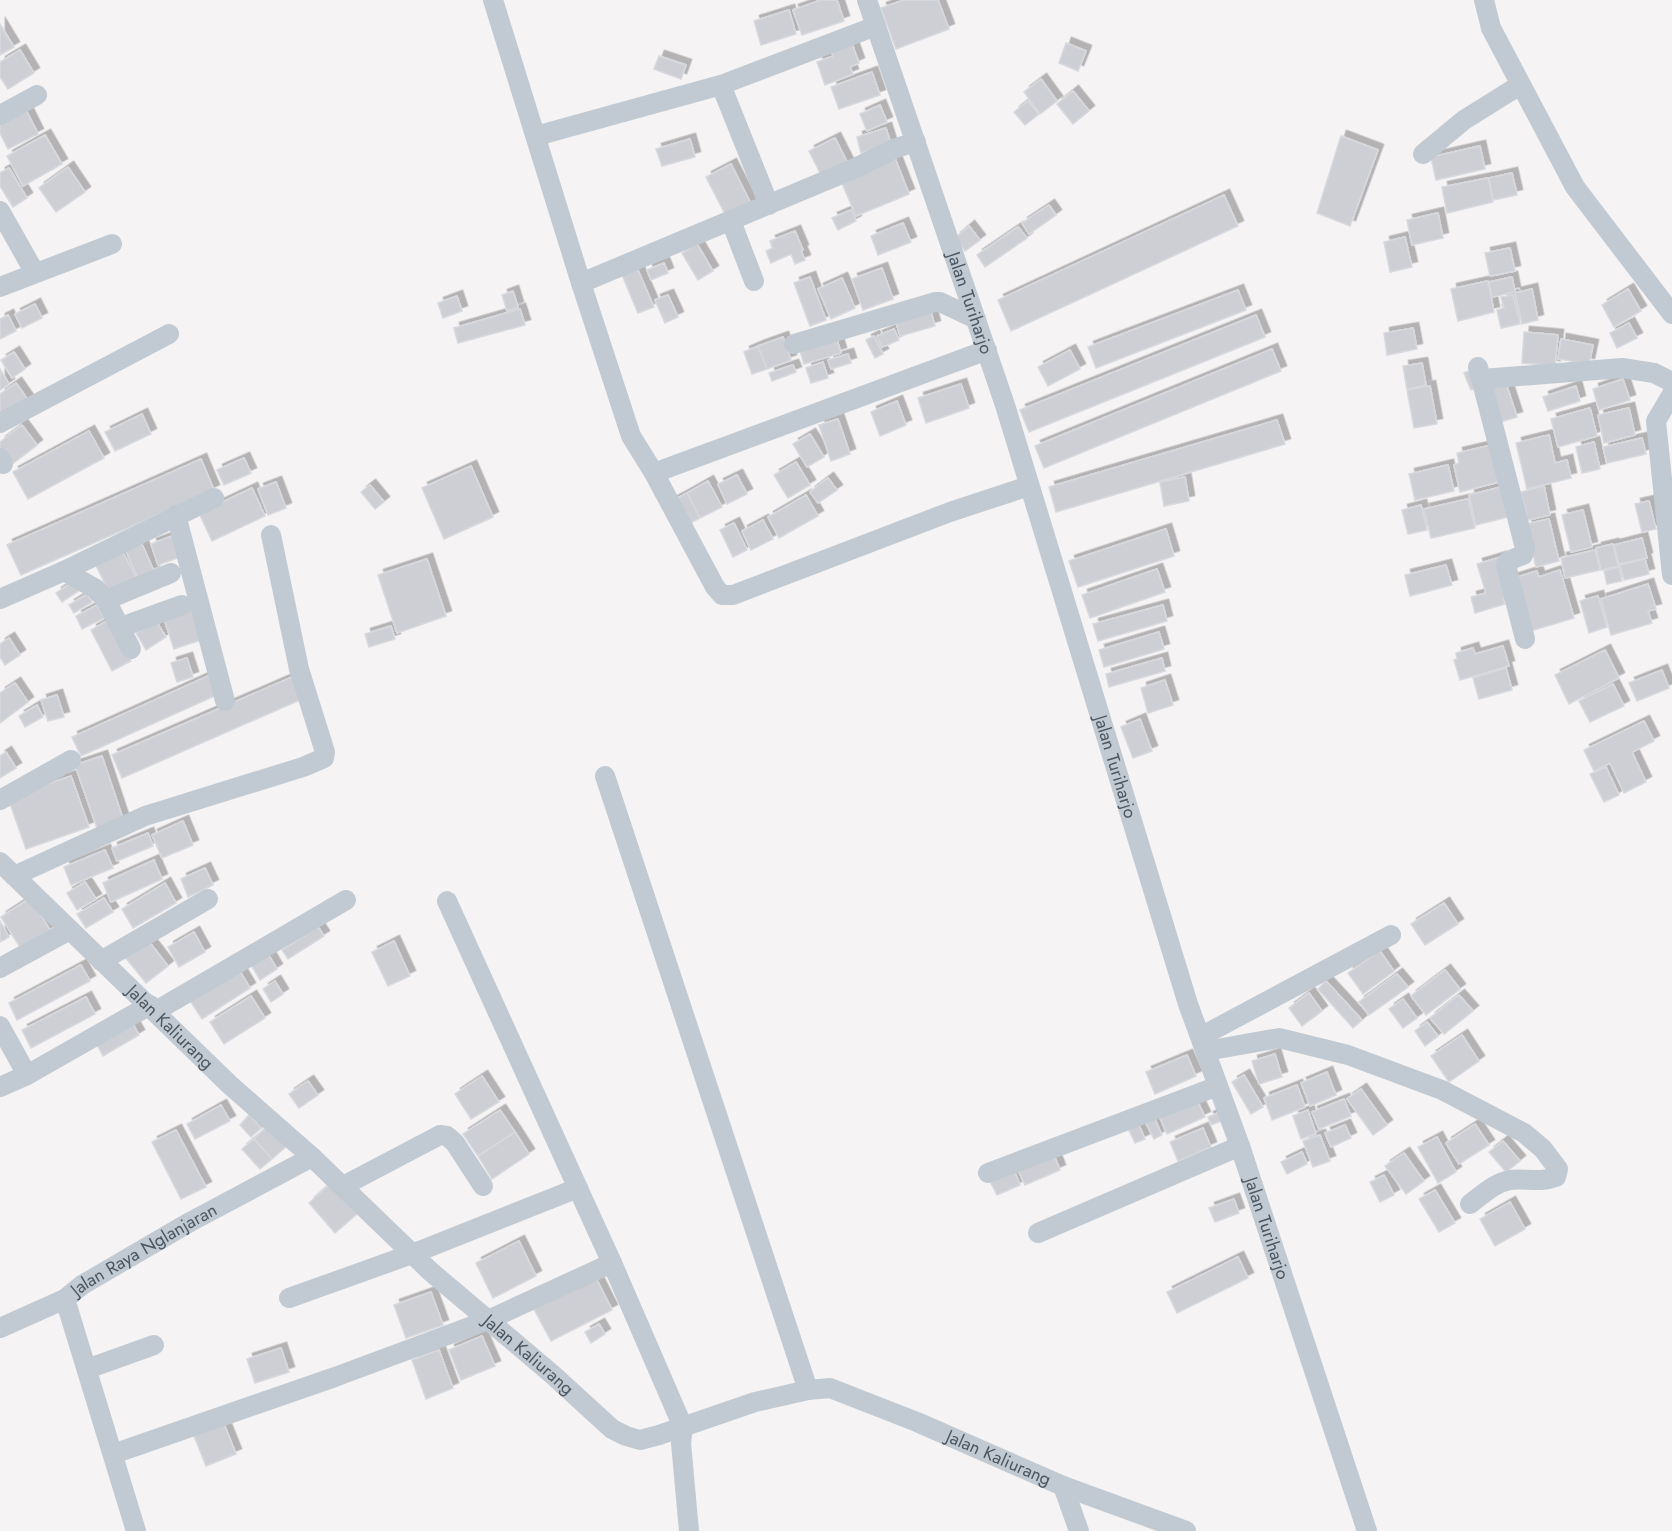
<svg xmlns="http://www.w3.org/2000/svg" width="1672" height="1531" viewBox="0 0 1672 1531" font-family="Jost,sans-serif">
<defs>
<filter id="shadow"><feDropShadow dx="5.5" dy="-5.5" stdDeviation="0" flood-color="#0004"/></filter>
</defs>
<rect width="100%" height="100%" fill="#f5f3f3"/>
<!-- building -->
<path fill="#cdcfd5" stroke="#d7d9de" stroke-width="1.5" filter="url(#shadow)" d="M821,0H837L844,21L802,35L793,10Z
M904,0H938L949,29L896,49L881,8Z
M789,10L796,34L761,45L754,21Z
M0,24L14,47L0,55Z
M851,41L859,63L850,67L853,74L825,85L817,62L833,56L830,48Z
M1066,43L1086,51L1078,71L1059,63Z
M20,50L34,73L8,89L0,77V62Z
M659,56L686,65L681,79L654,69Z
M872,72L880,95L839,109L831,87Z
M1041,79L1057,101L1040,114L1024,92Z
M1073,91L1089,111L1073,124L1057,104Z
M1028,101L1039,114L1025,125L1014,112Z
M880,105L887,122L867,131L860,114Z
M24,106L38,134L8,149L0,133V119Z
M886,128L891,144L861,153L857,137Z
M45,135L62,164L23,186L7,156Z
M1341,136L1378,150L1350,226L1317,213Z
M835,138L848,164L822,177L809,151Z
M690,139L695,157L662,166L656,149Z
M1480,146L1485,169L1436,180L1431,157Z
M895,158L909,194L856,216L841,181Z
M731,164L752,206L727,218L706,177Z
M68,167L85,192L56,212L39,188Z
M9,168L27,198L13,207L0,186V173Z
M1512,173L1517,195L1493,200L1489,178Z
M1488,178L1493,202L1447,213L1442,187Z
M1224,195L1238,226L1011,331L998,300Z
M1049,205L1056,215L1029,234L1022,223Z
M851,210L856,221L838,230L832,218Z
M1438,213L1443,238L1412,245L1407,220Z
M903,223L911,242L878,255L871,236Z
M969,226L980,240L965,251L955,238Z
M1018,227L1027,238L985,267L977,255Z
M795,231L803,250L801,251L805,260L795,264L791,254L771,263L766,251L773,248L770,241Z
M1405,237L1412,267L1390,272L1384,242Z
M697,244L713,271L698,280L682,253Z
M1510,248L1515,271L1490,276L1485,253Z
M664,263L668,273L651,280L647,270Z
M637,268L654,307L638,313L622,275Z
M882,268L893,299L863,310L852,279Z
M810,277L826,320L810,326L794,283Z
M1512,277L1515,292L1492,297L1489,282Z
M842,278L855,308L831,319L818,289Z
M1488,281L1494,312L1458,321L1451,289Z
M1532,289L1538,320L1522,324L1515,293Z
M1628,289L1641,311L1614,327L1602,305Z
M1238,290L1246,310L1096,368L1088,347Z
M513,291L518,307L507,311L502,295Z
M668,295L678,317L665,323L655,300Z
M1513,295L1520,324L1501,328L1497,310L1504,308L1501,297Z
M457,296L462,311L443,318L438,303Z
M35,304L42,318L22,328L15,314Z
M929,305L935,326L900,336L894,315Z
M520,309L525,325L458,343L454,328Z
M8,315L16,331L0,339V319Z
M1256,315L1265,337L1029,432L1020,410Z
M1629,323L1637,338L1617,348L1610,333Z
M1413,328L1417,349L1387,355L1384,333Z
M894,329L899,340L882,347L877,336Z
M1524,332L1558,335L1555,366L1522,363Z
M835,333L841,353L804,364L798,344Z
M874,336L883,354L875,358L866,340Z
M783,337L791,360L767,369L758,346Z
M1561,339L1593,345L1589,364L1558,359Z
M758,346L767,369L752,374L744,352Z
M1272,349L1281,371L1044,468L1035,446Z
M1070,350L1080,369L1048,386L1038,367Z
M14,352L25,369L12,378L1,360Z
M848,354L851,363L831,369L828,360Z
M823,362L828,378L811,383L806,368Z
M1422,363L1426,385L1407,389L1403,366Z
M793,365L796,372L772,381L769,373Z
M1476,368L1483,385L1471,390L1464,373Z
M0,369L9,384L0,390Z
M1623,379L1630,400L1599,410L1593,389Z
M1505,380L1517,417L1500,422L1488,386Z
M16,383L28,400L0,416V394Z
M961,384L969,408L926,423L918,398Z
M1430,386L1437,424L1414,428L1407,390Z
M1576,386L1580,401L1548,411L1543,397Z
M897,401L906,425L880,436L871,412Z
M1590,408L1597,436L1558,447L1551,419Z
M1629,408L1635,435L1604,443L1598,415Z
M142,414L151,434L115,451L105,432Z
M838,419L850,454L831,461L819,425Z
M1277,420L1285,444L1056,512L1049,487Z
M22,425L37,445L11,465L0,451V442Z
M89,431L104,458L28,499L13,472Z
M810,434L824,457L807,467L793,444Z
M1549,435L1555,463L1567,460L1571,478L1527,489L1516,443Z
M1642,438L1646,454L1607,463L1603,447Z
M1594,442L1600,469L1582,473L1576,447Z
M1491,445L1506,480L1460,492L1454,465L1459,463L1457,453Z
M244,458L251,473L224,485L217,470Z
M201,459L214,490L21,575L7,545Z
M796,462L810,485L788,498L774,475Z
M1448,465L1454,491L1415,500L1409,474Z
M471,466L493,517L444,539L422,488Z
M737,475L747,494L727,504L718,484Z
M1185,477L1189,501L1164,506L1160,482Z
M828,478L837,490L818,503L810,492Z
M708,481L722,507L700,518L687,493Z
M276,482L286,508L268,515L258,489Z
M370,485L384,502L375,509L361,492Z
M1544,486L1550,515L1528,520L1521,492Z
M1501,487L1508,517L1476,525L1469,495Z
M252,488L265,516L212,541L199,513Z
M687,493L700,518L685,526L672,501Z
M806,495L818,516L779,538L768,517Z
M1468,499L1475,528L1431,538L1424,509Z
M1649,501L1656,529L1642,532L1635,504Z
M1421,505L1427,530L1408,534L1402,510Z
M1583,510L1592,547L1571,552L1562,515Z
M1549,519L1559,561L1536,567L1526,524Z
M763,520L773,539L751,550L742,531Z
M734,523L747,550L733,557L720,530Z
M1166,529L1174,556L1078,587L1069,561Z
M172,536L180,557L158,565L151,544Z
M1642,538L1647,558L1619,564L1614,545Z
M141,542L154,571L138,578L125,549Z
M1613,544L1618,566L1601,570L1596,548Z
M119,545L138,581L111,595L92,558Z
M1595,550L1600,570L1565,578L1561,558Z
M1501,557L1513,596L1503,599L1505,604L1475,613L1471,597L1486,593L1477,564Z
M427,559L446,616L397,633L378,575Z
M1645,559L1649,574L1624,580L1620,565Z
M1446,565L1452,585L1410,596L1405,575Z
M1619,567L1622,581L1607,584L1604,571Z
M1157,569L1165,592L1090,618L1082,595Z
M1560,570L1574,618L1527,632L1511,579L1537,571L1539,577Z
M74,581L80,590L62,602L56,593Z
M1648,584L1656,609L1648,611L1652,623L1611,635L1601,599Z
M87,594L92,602L74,613L69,605Z
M1598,596L1607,627L1589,633L1580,601Z
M97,605L104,618L82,629L76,616Z
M1163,605L1167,621L1098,641L1093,624Z
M190,607L201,640L174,649L163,616Z
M110,619L131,661L112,671L91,630Z
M156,621L166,637L146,650L136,633Z
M391,626L395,639L369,647L365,634Z
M1159,632L1164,649L1104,667L1099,650Z
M9,638L20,655L5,665L0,657V644Z
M1503,646L1509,666L1460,680L1454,660L1457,659L1456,653L1473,648L1475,654Z
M1605,650L1619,678L1569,704L1555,675Z
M187,658L193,677L177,682L171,663Z
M1162,658L1165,671L1109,687L1106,674Z
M1506,668L1512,690L1479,699L1473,678Z
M1662,670L1669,688L1637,701L1629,683Z
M208,676L217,695L81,756L72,737Z
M292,677L302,699L122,778L112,755Z
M1165,680L1173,705L1148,713L1141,688Z
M15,683L28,702L0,723V693Z
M1613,684L1624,706L1590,722L1579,701Z
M57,695L64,717L48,721L41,700Z
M37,705L43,717L25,727L19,716Z
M1140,719L1152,751L1133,758L1121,727Z
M1644,721L1654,741L1632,752L1646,782L1624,793L1610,763L1594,771L1584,750Z
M6,752L16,768L0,778V756Z
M102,756L124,822L98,831L75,765Z
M1606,767L1619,795L1604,802L1590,774Z
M71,776L89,827L26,849L8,798Z
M183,821L193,845L162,858L152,835Z
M148,833L153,846L117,861L112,848Z
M105,850L113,868L71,885L64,867Z
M154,860L162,879L111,902L103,883Z
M205,868L213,885L188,897L181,879Z
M85,882L96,899L77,910L67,893Z
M165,883L176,903L133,928L122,909Z
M30,898L50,930L21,949L1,917Z
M104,898L113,912L86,928L77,914Z
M1444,903L1458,924L1425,945L1411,924Z
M0,921L9,937L0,942Z
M318,927L324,936L288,959L282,950Z
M194,932L205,952L179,967L168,947Z
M147,939L168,966L146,983L125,957Z
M394,941L410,976L388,986L372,952Z
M1380,951L1394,971L1363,994L1348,973Z
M268,954L277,969L260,980L251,965Z
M81,965L90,981L17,1020L9,1003Z
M238,968L250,988L202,1019L189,999Z
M1445,970L1460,989L1426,1015L1411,996Z
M1397,974L1408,987L1369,1015L1359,1002Z
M275,981L283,994L271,1002L263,989Z
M1326,981L1362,1020L1353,1028L1318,989Z
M1309,993L1322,1011L1302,1026L1289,1008Z
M1459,995L1473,1011L1444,1034L1430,1018Z
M251,996L265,1018L224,1044L210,1022Z
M86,997L95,1014L31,1048L22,1030Z
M1403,999L1417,1018L1403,1028L1389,1009Z
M130,1019L139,1035L103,1056L94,1039Z
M1427,1022L1438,1036L1425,1046L1415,1031Z
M1462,1035L1479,1061L1449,1082L1431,1056Z
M1275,1054L1282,1077L1259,1084L1252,1061Z
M1187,1055L1196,1076L1155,1094L1146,1072Z
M1327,1072L1336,1095L1310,1106L1301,1083Z
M1244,1075L1263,1107L1251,1114L1232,1082Z
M482,1076L499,1102L471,1119L455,1094Z
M308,1081L318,1095L299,1108L289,1094Z
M1297,1085L1305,1107L1272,1120L1264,1098Z
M1361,1089L1387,1125L1373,1135L1347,1099Z
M1344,1099L1351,1116L1319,1129L1312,1112Z
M1197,1100L1205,1117L1167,1134L1160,1118Z
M221,1105L230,1121L195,1139L187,1124Z
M500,1110L515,1132L478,1156L463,1134Z
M1308,1110L1316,1134L1301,1139L1293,1116Z
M1223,1111L1226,1119L1211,1125L1208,1117Z
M1152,1113L1162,1135L1154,1139L1143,1117Z
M249,1115L261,1128L251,1137L240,1125Z
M271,1123L289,1144L272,1159L254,1139Z
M1138,1123L1145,1139L1135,1143L1128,1128Z
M1475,1124L1489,1145L1459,1164L1446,1143Z
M1345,1125L1351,1138L1331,1147L1325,1133Z
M1203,1128L1211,1147L1178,1161L1170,1142Z
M176,1130L206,1187L181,1199L152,1142Z
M515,1132L529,1154L492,1179L478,1156Z
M1320,1135L1330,1161L1313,1167L1303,1141Z
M1437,1137L1456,1172L1438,1183L1418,1147Z
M254,1139L272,1159L260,1169L242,1149Z
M1503,1141L1520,1161L1506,1172L1489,1152Z
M1302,1152L1307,1164L1287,1174L1281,1162Z
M1404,1153L1424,1181L1406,1194L1385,1166Z
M1054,1155L1060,1170L1025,1185L1018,1170Z
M1014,1170L1020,1185L997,1195L990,1181Z
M1384,1175L1394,1195L1380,1202L1370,1182Z
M330,1184L357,1214L335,1233L309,1203Z
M1435,1190L1455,1223L1439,1232L1419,1199Z
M1234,1199L1239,1213L1215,1222L1209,1208Z
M1510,1202L1525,1229L1495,1246L1480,1219Z
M519,1241L536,1276L493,1298L476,1263Z
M1238,1257L1248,1278L1177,1313L1167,1292Z
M596,1278L612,1310L551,1341L534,1309Z
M431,1292L443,1325L406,1338L394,1305Z
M599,1324L605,1334L591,1343L585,1332Z
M482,1336L495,1366L461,1380L449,1350Z
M281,1348L289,1372L255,1383L247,1359Z
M439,1350L453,1388L426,1399L412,1360Z
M224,1424L236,1454L206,1466L194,1436Z"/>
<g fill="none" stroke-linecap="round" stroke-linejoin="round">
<!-- minor -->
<g stroke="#c1cad2" stroke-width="20">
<path d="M493,0L581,283L851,170L896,148L916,142"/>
<path id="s1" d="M867,0L1005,405L1188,1004L1240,1146L1367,1531"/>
<path d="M1484,0L1491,28L1575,187L1672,314"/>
<path d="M721,85L769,205"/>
<path d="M0,115L37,95"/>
<path d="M536,136L721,85L876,26"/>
<path d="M1423,154L1464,120L1520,85"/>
<path d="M0,211L35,273"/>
<path d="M731,221L754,281"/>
<path d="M581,283L631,436L654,473L715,587L722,595H733L950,512L1029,486"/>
<path d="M0,287L112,244"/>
<path d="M794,344L935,302H940L976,319"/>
<path d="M1478,367L1525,548L1523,555L1508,561L1506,565L1525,639"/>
<path d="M1482,379L1622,368L1654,373L1672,382"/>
<path d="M1672,394L1656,421L1672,575"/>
<path d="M0,423L169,334"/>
<path d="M0,458L3,464"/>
<path d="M654,473L987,350"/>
<path d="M176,515L225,701"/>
<path d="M64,571L96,589L106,600L131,649"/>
<path d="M0,599L64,571L214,498"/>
<path d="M106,600L171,573"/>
<path d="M121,627L182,605"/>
<path d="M605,776L808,1390"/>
<path d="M0,800L71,760"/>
<path id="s2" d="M0,862L230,1085L312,1157L430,1271L553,1375L612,1429L626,1436L640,1440L659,1435L755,1402L808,1390L830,1388L917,1422L1063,1486L1186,1531"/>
<path d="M14,876L145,816L303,767L324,758L325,752L299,669L271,535"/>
<path d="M447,901L612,1263L683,1427L681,1443L689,1531"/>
<path d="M101,961L208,899"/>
<path d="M0,968L70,930"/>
<path d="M156,1011L346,900"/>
<path d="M0,1026L27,1075"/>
<path d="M1202,1036L1391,935"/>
<path d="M1206,1051L1279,1038L1348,1055L1442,1090L1524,1133L1543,1149L1558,1169L1556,1177C1540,1183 1525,1178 1510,1180C1494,1183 1482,1195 1470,1204"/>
<path d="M0,1087L27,1075L150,1005"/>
<path d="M988,1173L1218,1086"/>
<path d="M343,1186L440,1135L447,1136L455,1143L483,1186"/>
<path d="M1038,1233L1240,1146"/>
<path d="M289,1298L412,1254L578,1188"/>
<path d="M0,1328L65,1299"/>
<path d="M87,1369L154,1345"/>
<path d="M113,1454L335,1377L488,1320L612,1263"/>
<path d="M1063,1486L1079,1531"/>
<path id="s3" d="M136,1531L65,1299L82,1285L190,1222L312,1157"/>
</g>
</g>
<g text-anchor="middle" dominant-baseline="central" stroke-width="5" stroke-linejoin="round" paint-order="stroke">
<!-- street labels -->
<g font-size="18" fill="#4a5661" stroke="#fff">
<text stroke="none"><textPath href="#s1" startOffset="320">Jalan Turiharjo</textPath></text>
<text stroke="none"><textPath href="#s1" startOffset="806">Jalan Turiharjo</textPath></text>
<text stroke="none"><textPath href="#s2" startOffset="237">Jalan Kaliurang</textPath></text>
<text stroke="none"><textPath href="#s1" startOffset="1292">Jalan Turiharjo</textPath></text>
<text stroke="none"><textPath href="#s3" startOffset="336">Jalan Raya Nglanjaran</textPath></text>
<text stroke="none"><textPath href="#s2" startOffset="723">Jalan Kaliurang</textPath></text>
<text stroke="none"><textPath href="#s2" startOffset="1245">Jalan Kaliurang</textPath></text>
</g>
</g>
</svg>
